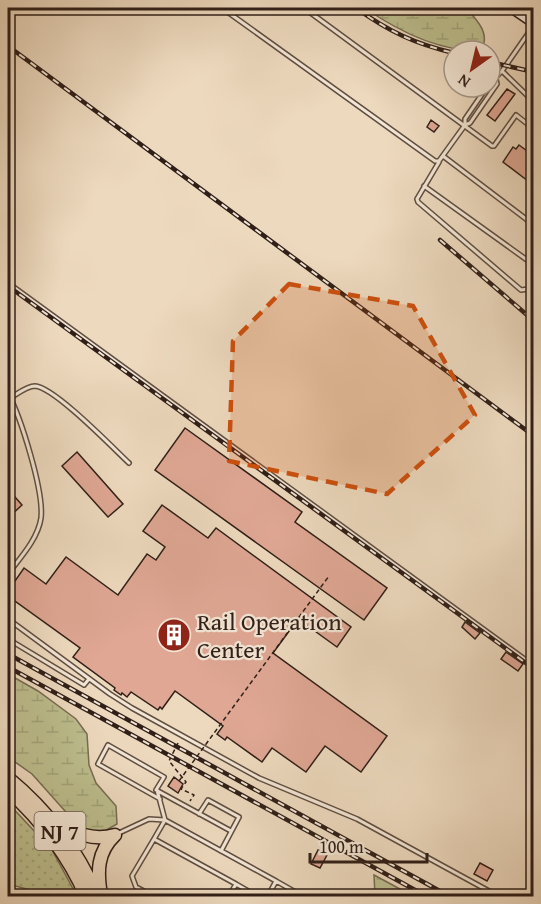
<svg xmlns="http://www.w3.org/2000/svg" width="541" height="904" viewBox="0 0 541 904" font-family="'Gentium Book Plus',serif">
<defs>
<pattern id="grass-dots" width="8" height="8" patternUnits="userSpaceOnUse" patternTransform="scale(1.5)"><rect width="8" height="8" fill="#bdbe8e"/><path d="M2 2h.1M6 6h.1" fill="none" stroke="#a3a37a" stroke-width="1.8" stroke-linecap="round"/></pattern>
<pattern id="wetland-marsh" width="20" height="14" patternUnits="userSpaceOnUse" patternTransform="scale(1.5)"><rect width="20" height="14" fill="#bdbe8e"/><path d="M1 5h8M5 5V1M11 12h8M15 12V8" fill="none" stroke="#a3a37a"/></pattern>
</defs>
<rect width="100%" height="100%" fill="#edd9be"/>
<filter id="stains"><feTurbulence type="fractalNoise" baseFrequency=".00333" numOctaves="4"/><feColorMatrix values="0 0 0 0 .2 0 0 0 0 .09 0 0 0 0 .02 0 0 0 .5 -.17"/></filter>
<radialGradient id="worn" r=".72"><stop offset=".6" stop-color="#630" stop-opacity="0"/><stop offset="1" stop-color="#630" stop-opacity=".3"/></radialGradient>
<!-- grass -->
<path fill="url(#grass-dots)" stroke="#766e53" stroke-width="1.5" d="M8,803L52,850L77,896H52L8,884Z"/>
<!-- wetland -->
<path fill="url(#wetland-marsh)" stroke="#766e53" stroke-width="1.5" d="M365,8H466C477,20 492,35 480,51C438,51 398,31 365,8Z
M8,674L38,691L76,719L87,734L89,765L96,783L116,806L117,824L101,833L82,830L32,774L8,757Z
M374,875L413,896H375Z"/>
<!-- building -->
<path fill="#dfa794" stroke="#301f18" stroke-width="1.5" d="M507,89L515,94L495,121L487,115Z
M431,120L439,126L434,132L427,127Z
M519,145L534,156V173L528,181L503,162L513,147L516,149Z
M185,428L302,512L295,522L387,588L364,620L155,470Z
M77,452L123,504L108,517L62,466Z
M8,489L22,505L8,518Z
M162,505L208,538L216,528L351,627L337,647L298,619L273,653L387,736L361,772L325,746L306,772L272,748L262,762L227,737L225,740L217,734L223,726L175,691L162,709L160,707L158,710L131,692L127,697L122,693L121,695L114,690L115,688L73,657L80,648L8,596V591L24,568L46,584L66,557L118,595L147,554L156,560L165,547L143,531Z
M465,622L480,633L475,639L462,627Z
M506,652L523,664L518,671L501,659Z
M174,777L183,784L178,793L168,786Z
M318,850L327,855L320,868L311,864Z
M480,863L493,870L487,881L474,874Z"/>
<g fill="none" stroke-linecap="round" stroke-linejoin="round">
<defs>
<path id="service" d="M222,8L435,161H439L465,125L470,123L497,84L496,79
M304,8L492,146H494L516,115L534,129
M534,25L502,71L534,102
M490,83L502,71
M465,125V119L487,87
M443,156L534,225
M439,162L417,199L418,202L521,290L528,289L534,285
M424,186L534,265
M8,283L534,666
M8,393C21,418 44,491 41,518C38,539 20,558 8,574
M10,398C17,394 27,386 35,386C54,387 112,447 129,463
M8,619L110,694L132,708L259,778L357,819L498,896
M8,639L84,685L89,679
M157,790L165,820L154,839L236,884L229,896
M160,799L98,764L108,745L164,777L156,790L231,831
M199,814L208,800L239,817L221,851
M119,833L149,819L165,820L276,881
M236,884L257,896
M153,896L136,887L132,876L154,839
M268,896L276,881L299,894L298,896"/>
<path id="secondary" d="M512,8L534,23"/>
<path id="motorway" d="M8,778C47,810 77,849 97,896
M8,790C41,820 68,855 86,896
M57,821C75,834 93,841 115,835
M101,895C97,872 97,852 115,835"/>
</defs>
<!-- service casing -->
<use href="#service" stroke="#5f4e42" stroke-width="6"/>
<!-- secondary casing -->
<use href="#secondary" stroke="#301f18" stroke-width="12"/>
<!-- motorway casing -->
<use href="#motorway" stroke="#301f18" stroke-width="15"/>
<!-- path -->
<path stroke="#301f18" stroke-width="1.5" stroke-dasharray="4.5 3" stroke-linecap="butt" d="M178,743L169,761L186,782L181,789L194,795L190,801"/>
<!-- service -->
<use href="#service" stroke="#f3e6d5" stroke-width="3"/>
<!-- secondary -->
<use href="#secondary" stroke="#f3e6d5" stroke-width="9"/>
<!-- motorway -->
<use href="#motorway" stroke="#edd9be" stroke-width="12"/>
<defs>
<path id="rail" d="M356,8C388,31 415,44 454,53
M8,46L534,436
M490,62L534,72
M440,240L534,321
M8,286L534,669
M8,654L449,896
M8,667L426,896"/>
</defs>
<!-- rail casing -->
<use href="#rail" stroke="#301f18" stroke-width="4.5"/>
<!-- rail -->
<use href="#rail" stroke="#f3e6d5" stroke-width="2" stroke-dasharray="7" stroke-linecap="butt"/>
<!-- path-bridge -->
<path stroke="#301f18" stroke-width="1.5" stroke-dasharray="4.5 3" stroke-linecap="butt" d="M179,781L329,576"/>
</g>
<!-- marked area -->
<path fill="#cc500e" fill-opacity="0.2" stroke="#cc500e" stroke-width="4.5" stroke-dasharray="12 8" stroke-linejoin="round" d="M289,284L413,306L475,415L387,494L229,461L233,341Z"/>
<!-- icons -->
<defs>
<symbol id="building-disc" viewBox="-11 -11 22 22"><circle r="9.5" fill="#8f2418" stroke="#f3e6d5"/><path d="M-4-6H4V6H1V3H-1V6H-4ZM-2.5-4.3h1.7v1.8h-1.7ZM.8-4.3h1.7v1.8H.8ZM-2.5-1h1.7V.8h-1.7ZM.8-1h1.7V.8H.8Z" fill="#fff"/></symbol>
</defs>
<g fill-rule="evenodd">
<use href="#building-disc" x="155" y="616" width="38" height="38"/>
</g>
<g text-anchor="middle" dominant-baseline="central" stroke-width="4.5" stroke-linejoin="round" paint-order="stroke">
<!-- shield labels -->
<rect fill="#f3e6d5" stroke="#6a5b51" stroke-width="1.5" x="34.5" y="812" width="51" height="38" rx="4.5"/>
<g font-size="22" font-weight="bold" fill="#301f18">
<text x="60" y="831">NJ 7</text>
</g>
<!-- poi labels -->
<g font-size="24" fill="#301f18" stroke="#f3e6d5" text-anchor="start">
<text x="197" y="621">Rail Operation<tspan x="197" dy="28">Center</tspan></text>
</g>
</g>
<!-- margin -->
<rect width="541" height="904" fill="none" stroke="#edd9be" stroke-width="30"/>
<rect x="9" y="9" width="523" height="886" fill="none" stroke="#301f18" stroke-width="3"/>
<rect x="15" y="15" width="511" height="874" fill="none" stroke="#301f18" stroke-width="1.5"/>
<!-- north arrow -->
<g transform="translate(472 69) rotate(214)"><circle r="28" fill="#f3e6d5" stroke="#a59689" stroke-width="1.5"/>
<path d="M0-4.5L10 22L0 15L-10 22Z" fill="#8f2418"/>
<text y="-9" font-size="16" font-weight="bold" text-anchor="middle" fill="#301f18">N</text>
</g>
<!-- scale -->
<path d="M310 853v9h117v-9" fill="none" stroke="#301f18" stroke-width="3"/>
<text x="319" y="853" font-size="18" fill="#301f18" stroke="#f3e6d5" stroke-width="4.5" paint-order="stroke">100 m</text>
<rect width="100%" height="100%" filter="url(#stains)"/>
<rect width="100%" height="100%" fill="url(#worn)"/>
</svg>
